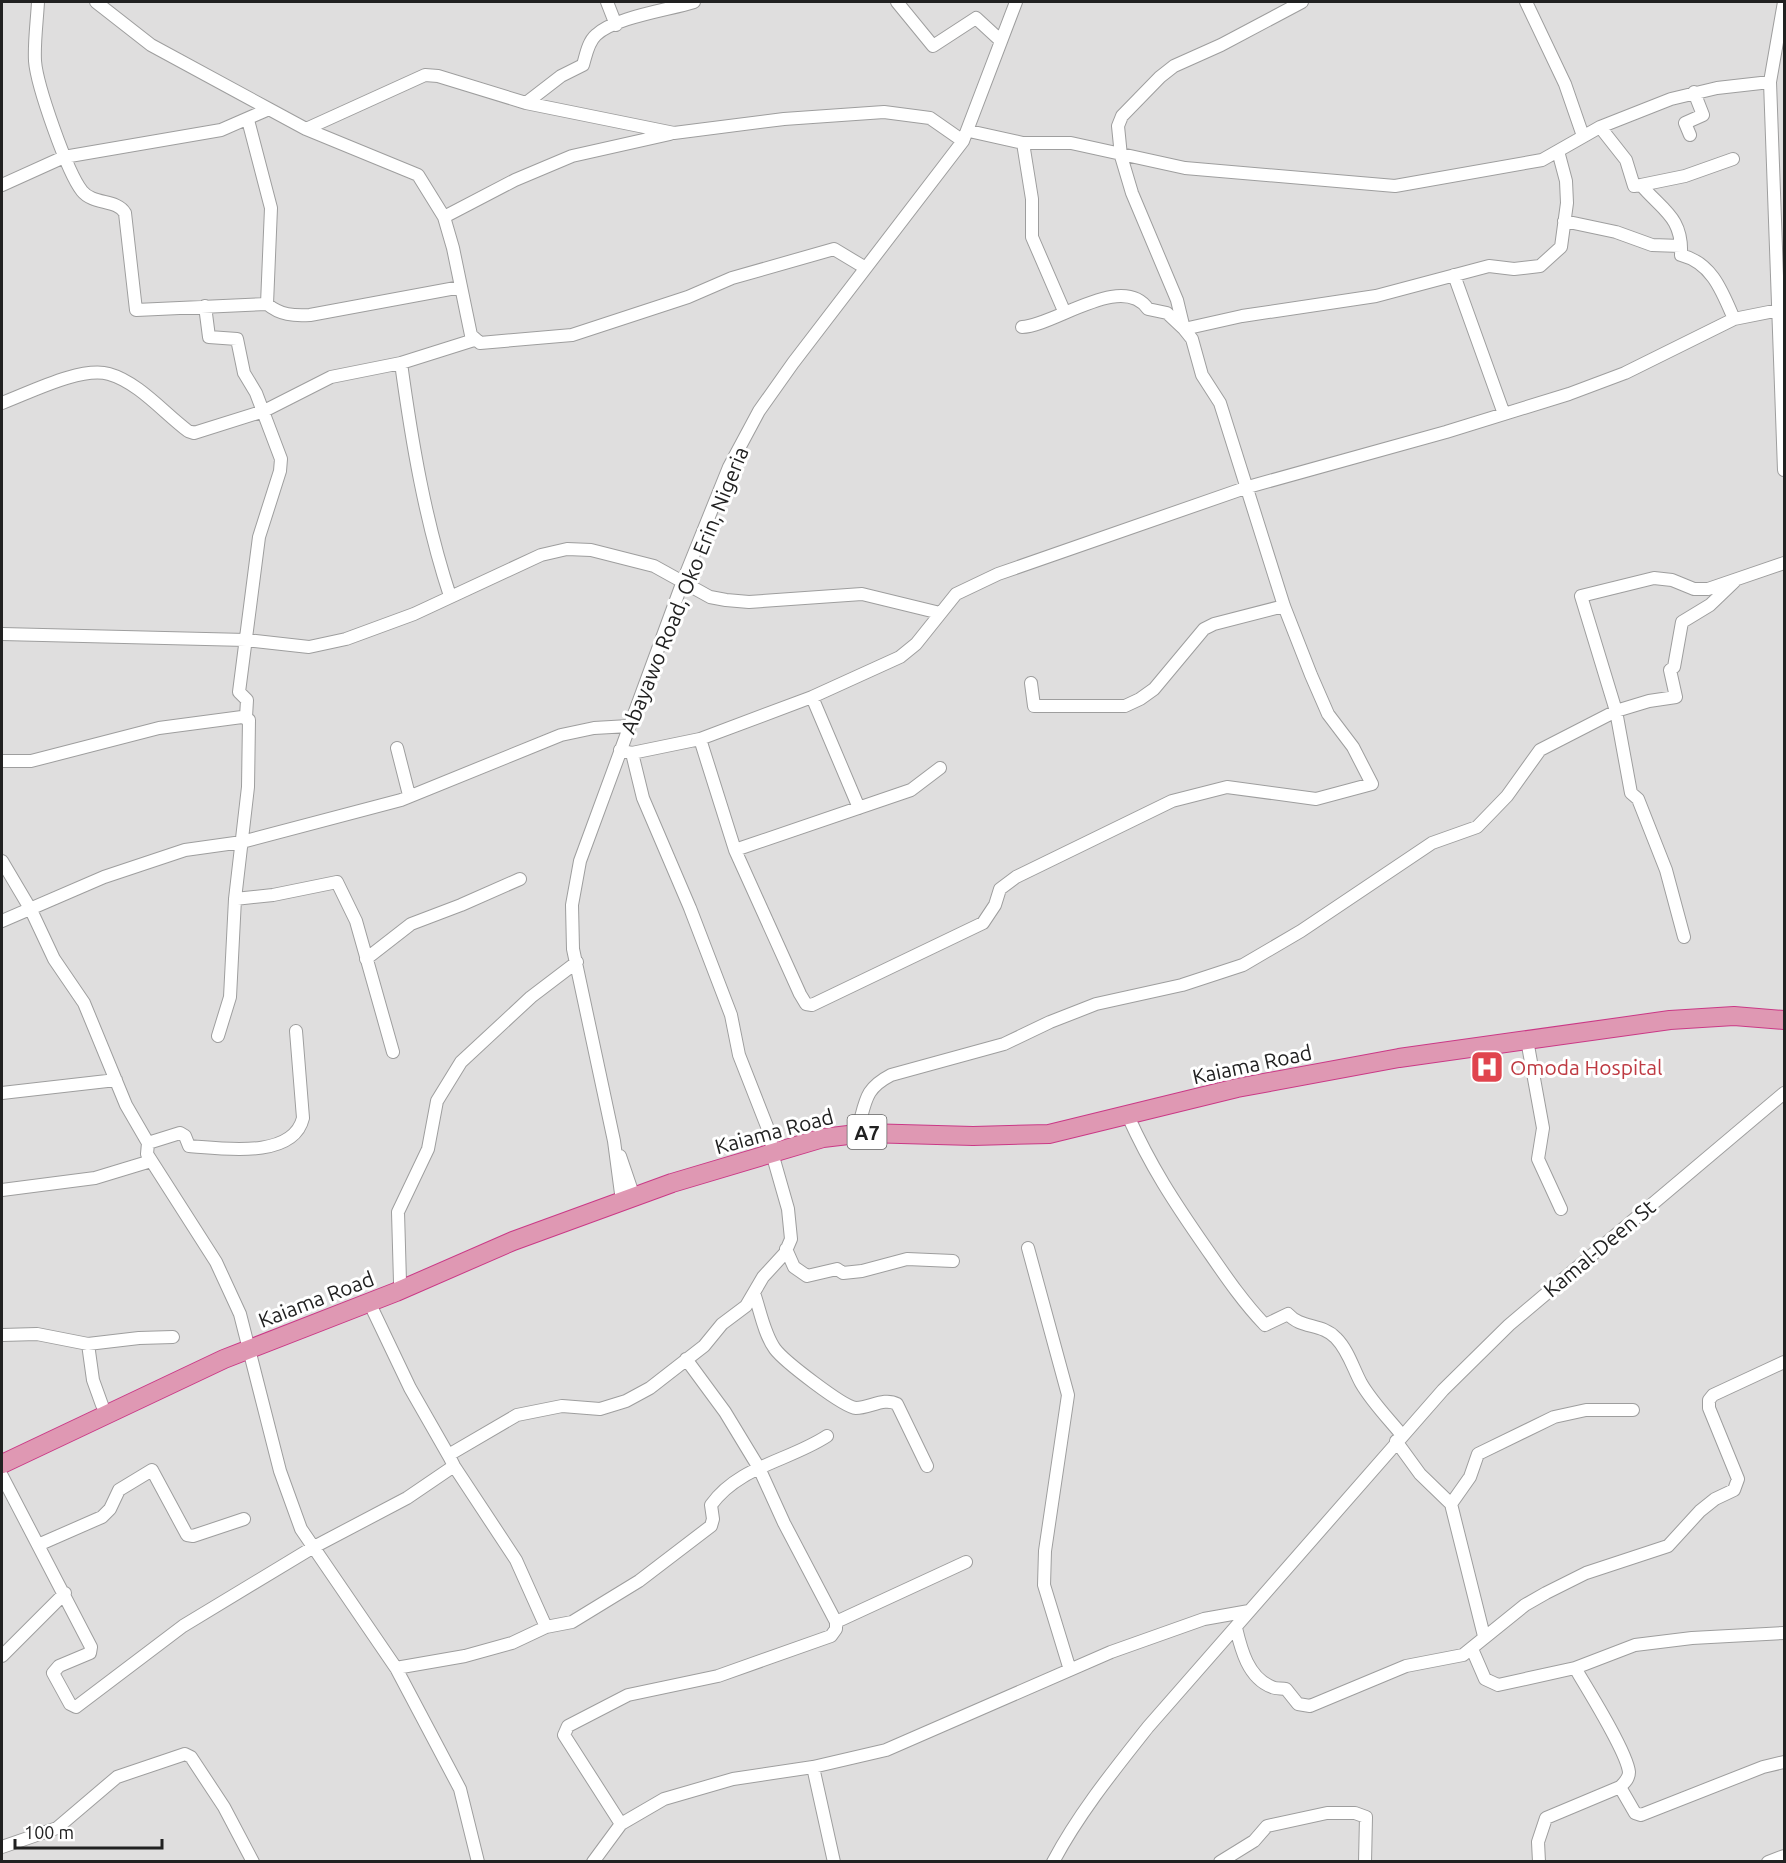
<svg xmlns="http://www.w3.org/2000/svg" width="1786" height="1863" viewBox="0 0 1786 1863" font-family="Ubuntu,sans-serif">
<rect width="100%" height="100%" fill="#f0ece8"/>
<!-- residential -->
<path fill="#dfdede" d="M2,2H1784V1861H2Z"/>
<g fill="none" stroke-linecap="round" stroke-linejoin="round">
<defs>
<path id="minor" d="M38,2C37,21 34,42 35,61C37,86 67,172 82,191C93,205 117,199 125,213L136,310L267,304C280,315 294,316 310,315L461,287
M96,2L151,45L269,109L306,129L418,175L444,217L453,248L471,335L480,343L572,335L688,297L732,278L834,249L864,267
M607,2L616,25
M897,2L933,46L976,18L1001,41
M1526,2L1565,84L1583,136
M1784,2L1770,82L1784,470
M526,103L561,76L583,65C586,55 588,42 596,35C615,17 669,10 694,2
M248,120L271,208L267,304
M1600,127L1626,160L1634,186L1641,185C1662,210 1683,217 1681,255C1712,263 1722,291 1734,319
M306,129L425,75L438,76L526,103L674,133L784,119L884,112L930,118L963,141
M969,131L1023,143H1071L1185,168L1395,186L1542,160L1600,127L1671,99L1717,88L1770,82
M1690,135L1685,123L1703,115L1694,92
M1023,143L1032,199V237L1064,311
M2,185L64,157L221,130L269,109
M1641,185L1685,176L1733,159
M444,217L515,180L572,156L670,134
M1564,221L1616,232L1652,245L1681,246
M1454,275L1504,414
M205,306L209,337L237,339L244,373L256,393L281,459L280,471L259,537L239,692L247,700L246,717
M1022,327C1054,326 1122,272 1148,309L1167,313L1184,329L1242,316L1376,296L1489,266L1514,269L1540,266L1561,247L1567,203L1566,181L1558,151
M401,363C412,443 425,520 450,596
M2,403C29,393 81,366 109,374C138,382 164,413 188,431L194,433L264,411L331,377L401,363L474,340
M2,634L246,640L309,647L346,639L414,614L541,555L567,549L591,550L654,566L710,597L726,600L749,602L862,594L940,613
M1031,683L1034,706H1125L1140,699L1154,689L1204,629L1214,624L1284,606
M812,697L859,808
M700,739L735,850L800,994L806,1004L812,1005L983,923L995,905L1000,889L1016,877L1172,801L1227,787L1316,799L1372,784L1353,747L1328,714L1311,675L1284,606L1220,403L1202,375L1192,339L1184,329L1177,300L1132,193L1121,156L1118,126L1122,116L1160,77L1174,66L1221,45L1302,2
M397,748L409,795
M620,750L632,753L700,739L812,697L900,657L916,644L956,594L998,574L1248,487L1446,432L1569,394L1625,373L1734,319L1779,310
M632,753L643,798L690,908L731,1015L739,1055L768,1129L771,1143
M2,761H31L159,728L242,717L249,720L248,787L235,899L230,997L218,1036
M735,850L911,790L940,768
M2,861L31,910L54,959L84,1003L126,1105L148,1143L147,1154L216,1262L240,1314L280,1471L301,1529L396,1668L460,1789L478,1862
M235,899L273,895L337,882L356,921L393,1052
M2,921L104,877L185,850L242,842L401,800L561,735L594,728L629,726
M1684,937L1666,870L1638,799L1631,793L1616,711L1581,596L1654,578L1672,580L1694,589H1708L1784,563
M366,959L411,924L461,905L520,879
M1527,1040L1543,1128L1538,1159L1561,1209
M2,1093L116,1080
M1128,1116C1151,1167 1174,1202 1206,1248C1224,1274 1242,1301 1265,1325L1288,1314C1301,1329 1322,1323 1336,1338C1348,1350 1353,1368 1361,1383C1372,1402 1387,1417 1401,1434
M859,1125C866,1099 866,1088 891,1075L1004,1044L1050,1022L1096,1004L1182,985L1243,965L1301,931L1432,843L1477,827L1507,796L1540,750L1616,711L1649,701L1676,697L1670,670L1674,667L1682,622L1710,605L1734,582
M148,1143L180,1133L185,1136L189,1146C220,1148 293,1160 303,1118L296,1031
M620,1156L634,1197
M2,1190L95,1178L151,1161
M622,1201L614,1141L573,949L572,905L580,861L683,581L729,467L759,411L793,363L963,141L1016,2
M1028,1248L1068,1395L1045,1551L1044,1585L1070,1670
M786,1249L794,1267L807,1276L837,1269L843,1273L862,1271L907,1259L953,1261
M400,1282L398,1212L428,1149L437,1101L461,1062L531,997L577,962
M754,1293C760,1310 764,1334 775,1349C784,1361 843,1407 856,1408C870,1408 884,1397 897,1404L927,1466
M369,1302L410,1388L450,1458
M2,1335L37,1334L88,1344L139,1338L173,1337
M88,1344L93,1380L102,1405
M1396,1441L1420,1474L1451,1504
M2,1476L91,1647L90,1653L59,1666L53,1673L70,1704L76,1707L183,1626L312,1548L407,1498L454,1466
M38,1545L102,1517L110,1509L119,1490L152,1470L187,1535L193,1536L244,1519
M836,1622L966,1562
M546,1627L516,1560L454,1466L450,1458L452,1453L517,1415L562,1406L600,1409L626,1401L650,1388L704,1346L722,1324L746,1306L763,1277L785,1253L791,1239L788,1209L772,1153
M1236,1628C1241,1649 1248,1678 1272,1687C1275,1689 1282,1688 1286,1689L1298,1704L1310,1706L1406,1666L1463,1655L1525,1605L1546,1593L1586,1573L1668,1546L1700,1511L1715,1499L1734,1490L1738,1479L1709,1408V1400L1713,1395L1784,1362
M1484,1636L1451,1504L1470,1477L1478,1454L1554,1417L1586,1410H1633
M1472,1649L1485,1679L1498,1685L1575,1668L1635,1645L1692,1638L1784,1633
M2,1656L65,1593
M396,1668L465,1656L512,1643L546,1627L572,1622L639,1581L711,1526L713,1519L711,1505C739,1466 789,1461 827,1436
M813,1767L834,1862
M1620,1787L1635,1813L1641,1815L1763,1767L1784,1762
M621,1824L564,1735L568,1726L628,1695L718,1676L831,1636L836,1629V1622L784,1523L759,1468L725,1412L686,1359
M2,1847L57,1828L117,1777L185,1754L191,1757L224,1807L253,1862
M593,1862L621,1824L664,1799L733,1779L813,1767L886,1750L1111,1652L1204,1619L1249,1611
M1053,1862C1079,1813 1114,1770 1148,1727L1443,1390L1509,1325L1784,1093
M1220,1862L1254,1841L1267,1826L1327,1813H1355L1366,1817L1365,1862
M1539,1862L1538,1842L1546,1818L1620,1787C1624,1783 1629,1779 1629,1772C1627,1752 1587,1688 1575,1668
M1768,1862L1784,1856"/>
<path id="highway" d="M2,1464L224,1359L396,1292L513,1241L672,1183L823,1138L865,1133L973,1136L1049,1134L1237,1088L1399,1058L1670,1020L1734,1016L1784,1020"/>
</defs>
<!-- minor casing -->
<use href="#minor" stroke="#9e9e9e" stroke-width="14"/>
<!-- highway casing -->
<use href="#highway" stroke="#ca3986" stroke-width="20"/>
<!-- minor -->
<use href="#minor" stroke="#fff" stroke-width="12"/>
<!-- highway -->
<use href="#highway" stroke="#df98b3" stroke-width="18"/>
</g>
<!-- icons -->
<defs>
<symbol id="hospital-square" viewBox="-11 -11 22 22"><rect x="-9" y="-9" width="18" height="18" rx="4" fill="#e0444e" stroke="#fff"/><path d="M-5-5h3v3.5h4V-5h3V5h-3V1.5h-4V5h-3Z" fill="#fff"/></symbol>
</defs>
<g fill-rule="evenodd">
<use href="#hospital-square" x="1468" y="1048" width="38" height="38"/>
</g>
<g text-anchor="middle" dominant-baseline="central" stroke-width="6" stroke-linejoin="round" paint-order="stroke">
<!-- shield labels -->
<rect fill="#fff" stroke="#646464" stroke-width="1.5" x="847.5" y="1115" width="39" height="34" rx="4.5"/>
<g font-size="20" font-weight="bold" fill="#212121">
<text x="867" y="1132">A7</text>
</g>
<!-- street labels -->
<g font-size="21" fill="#212121" stroke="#fff">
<text transform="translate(684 590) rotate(-68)">Abayawo Road, Oko Erin, Nigeria</text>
<text transform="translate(1252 1064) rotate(-12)">Kaiama Road</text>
<text transform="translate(774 1131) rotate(-15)">Kaiama Road</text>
<text transform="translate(1599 1248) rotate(-40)">Kamal-Deen St</text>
<text transform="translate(316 1299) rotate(-21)">Kaiama Road</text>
</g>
<!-- health labels -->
<g font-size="21" fill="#be3a42" stroke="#fff" text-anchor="start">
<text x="1510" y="1067">Omoda Hospital</text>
</g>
</g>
<!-- border -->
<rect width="1786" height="1863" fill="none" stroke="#212121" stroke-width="6"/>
<!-- scale -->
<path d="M15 1839v9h147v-9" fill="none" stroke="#212121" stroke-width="3"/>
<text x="24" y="1839" font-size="18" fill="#212121" stroke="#ffffff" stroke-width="4.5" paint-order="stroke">100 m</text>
</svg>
